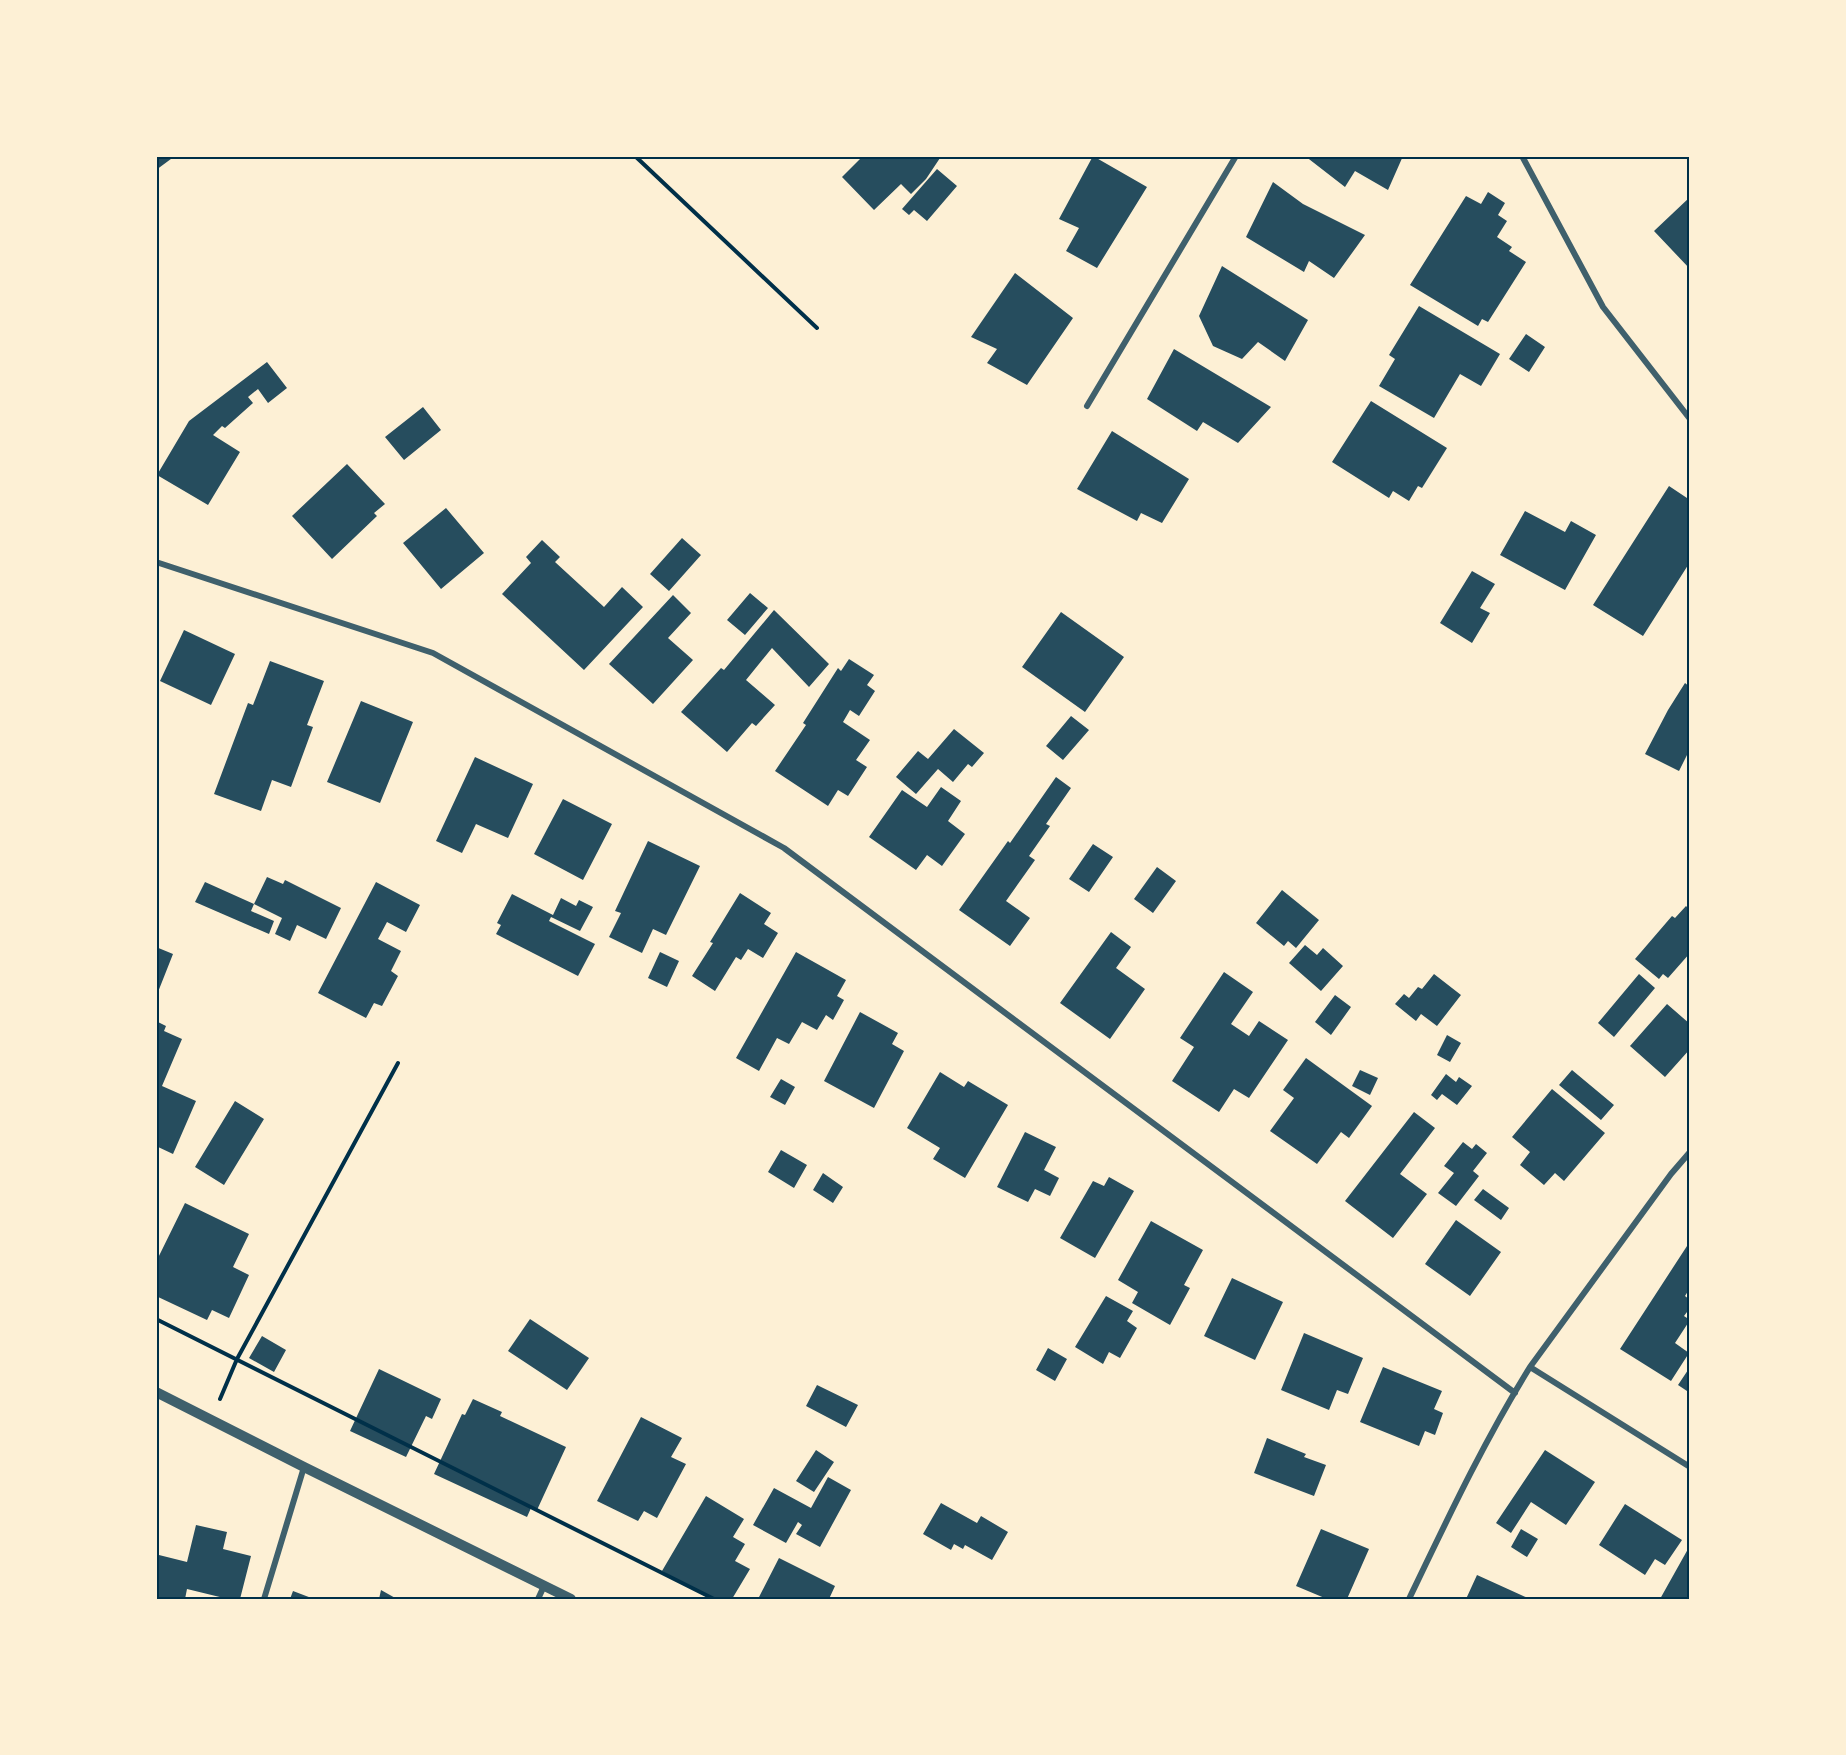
<svg xmlns="http://www.w3.org/2000/svg" width="1846" height="1755" viewBox="0 0 1846 1755" font-family="Bitter,serif">
<rect width="100%" height="100%" fill="#fdf0d5"/>
<!-- building -->
<path fill="#264d5e" d="M156,156H175L156,170Z
M863,156H938L940,158L926,179L911,194L901,184L874,210L842,177Z
M1093,156L1147,187L1097,268L1066,251L1079,228L1059,219Z
M1305,156H1403L1388,190L1355,171L1345,187Z
M937,169L957,186L927,221L914,210L909,215L902,209Z
M1273,182L1303,204L1365,235L1334,278L1309,261L1304,272L1246,237Z
M1488,192L1505,203L1498,215L1507,221L1497,237L1512,247L1509,251L1526,262L1488,322L1482,319L1478,326L1410,285L1466,196L1481,204Z
M1690,197V269L1654,231Z
M1222,266L1308,320L1285,361L1258,342L1242,359L1213,346L1199,316Z
M1015,273L1073,318L1027,385L987,363L997,349L971,337Z
M1419,306L1500,354L1481,386L1460,374L1434,418L1379,386L1395,359L1389,355Z
M1526,334L1545,347L1529,372L1509,359Z
M1174,349L1271,407L1238,443L1203,422L1197,431L1147,399Z
M267,362L287,388L268,403L258,389L248,397L253,403L225,428L222,426L213,435L240,452L208,505L157,475L189,421Z
M1371,401L1447,448L1422,488L1418,486L1409,501L1393,491L1389,498L1332,462Z
M423,407L441,430L404,460L385,437Z
M1112,431L1189,479L1162,523L1141,513L1137,521L1077,489Z
M347,464L385,504L374,513L377,516L332,559L292,516Z
M1669,486L1690,500V562L1643,636L1593,605Z
M446,508L484,553L441,589L403,543Z
M1525,511L1565,532L1571,521L1596,535L1565,590L1500,555Z
M682,538L701,555L669,591L650,574Z
M542,540L560,557L555,562L604,607L622,587L643,607L584,670L502,594L531,563L526,557Z
M1472,571L1495,584L1480,608L1490,613L1472,643L1440,623Z
M750,593L768,608L745,635L727,620Z
M673,595L691,613L668,638L693,660L653,704L609,664Z
M774,610L829,664L809,687L772,648L746,680L775,705L756,726L752,723L727,752L681,712L721,668L724,670Z
M1061,612L1124,657L1085,712L1022,667Z
M184,630L235,654L211,705L160,681Z
M849,659L874,675L867,685L875,691L859,716L850,710L843,722L870,740L856,760L867,767L848,796L838,790L828,806L775,771L806,725L803,723L838,668L841,671Z
M270,661L324,681L307,725L313,727L291,787L272,780L261,811L214,794L248,703L253,705Z
M1685,683L1690,687V716L1687,720L1690,721V749L1679,771L1645,754L1668,710Z
M361,701L413,722L380,803L327,782Z
M1071,716L1089,730L1063,760L1046,746Z
M954,729L984,753L972,767L968,764L953,782L938,769L916,794L896,777L918,751L928,759Z
M475,757L533,784L508,838L476,824L462,853L436,841Z
M1056,777L1071,788L1046,824L1050,826L1029,856L1035,860L1006,901L1030,918L1010,946L959,910L1008,841L1010,843Z
M941,787L961,801L948,821L965,834L942,866L927,855L916,870L869,837L902,790L927,807Z
M563,799L612,824L583,880L534,854Z
M648,841L700,866L666,935L653,929L642,953L609,937L621,913L615,911Z
M1093,844L1113,857L1089,892L1069,879Z
M1157,867L1176,881L1153,913L1134,899Z
M267,877L283,884L285,880L341,908L326,939L297,925L290,941L275,934L282,918L254,904Z
M205,882L254,904L251,911L274,921L269,934L195,902Z
M376,882L420,905L406,932L387,922L378,939L401,951L391,971L398,976L382,1006L374,1003L366,1018L318,993Z
M1282,890L1319,920L1296,948L1288,941L1284,946L1256,923Z
M740,893L771,913L764,924L778,933L763,958L748,949L741,960L736,957L715,991L692,976L713,943L710,942Z
M512,894L553,915L561,898L576,906L579,900L593,907L580,931L551,917L549,921L595,944L578,976L496,934L501,925L497,923Z
M1686,906L1688,908L1690,906V953L1668,978L1663,974L1659,979L1635,959L1672,916L1675,918Z
M1111,932L1131,947L1116,968L1145,989L1110,1039L1060,1003Z
M1305,945L1317,955L1323,948L1343,966L1321,991L1289,963Z
M156,947L173,954L158,992L156,991Z
M660,952L679,961L667,987L648,978Z
M796,952L846,980L837,996L844,1000L833,1020L826,1015L817,1030L802,1022L789,1044L777,1038L759,1071L736,1058Z
M1224,972L1253,992L1231,1024L1249,1036L1259,1021L1288,1040L1249,1098L1234,1089L1219,1112L1172,1081L1194,1047L1180,1038Z
M1434,974L1461,995L1437,1026L1421,1014L1416,1021L1395,1004L1404,994L1409,998L1418,987L1422,989Z
M1639,974L1655,988L1614,1037L1598,1023Z
M1335,995L1351,1007L1331,1035L1315,1022Z
M1667,1004L1690,1024V1049L1665,1077L1630,1046Z
M860,1012L898,1033L892,1044L904,1051L874,1108L824,1081Z
M156,1021L166,1026L164,1031L182,1039L162,1086L196,1101L173,1154L156,1146Z
M1447,1035L1461,1043L1450,1062L1437,1055Z
M1306,1058L1372,1106L1349,1138L1341,1132L1317,1164L1270,1131L1294,1098L1283,1090Z
M1360,1070L1378,1078L1370,1095L1352,1086Z
M1572,1070L1614,1105L1601,1120L1559,1085Z
M940,1072L964,1087L968,1081L1008,1105L965,1178L933,1159L940,1148L907,1128Z
M1446,1074L1456,1082L1459,1077L1472,1086L1457,1105L1442,1094L1437,1100L1431,1095Z
M781,1079L795,1087L785,1105L770,1097Z
M1552,1089L1605,1133L1564,1181L1555,1173L1544,1185L1520,1165L1530,1152L1512,1137Z
M235,1101L264,1119L224,1185L195,1167Z
M1414,1112L1435,1128L1400,1174L1427,1194L1393,1238L1345,1201Z
M1025,1132L1056,1147L1044,1170L1059,1178L1050,1196L1035,1189L1028,1202L997,1187Z
M1463,1142L1472,1149L1476,1144L1487,1153L1473,1171L1479,1176L1456,1206L1438,1193L1454,1173L1444,1166Z
M781,1150L807,1165L794,1188L768,1172Z
M823,1173L843,1187L833,1203L813,1190Z
M1109,1177L1134,1191L1095,1258L1060,1238L1093,1181L1104,1186Z
M1483,1189L1509,1208L1501,1220L1474,1200Z
M185,1203L249,1234L233,1267L249,1275L229,1318L212,1310L207,1320L156,1296V1262Z
M1456,1220L1501,1252L1470,1296L1425,1264Z
M1151,1221L1203,1250L1184,1285L1190,1288L1170,1325L1132,1303L1138,1292L1118,1280Z
M1687,1246L1690,1248V1272L1687,1277L1690,1279V1288L1685,1296L1690,1300V1308L1684,1316L1690,1320L1675,1343L1689,1353L1671,1381L1620,1349Z
M1232,1278L1283,1302L1255,1360L1204,1336Z
M1106,1296L1133,1311L1127,1321L1137,1328L1120,1358L1109,1352L1103,1364L1075,1347Z
M530,1319L589,1358L567,1390L508,1351Z
M1304,1333L1363,1358L1348,1394L1337,1390L1329,1410L1281,1390Z
M262,1336L286,1350L274,1372L249,1358Z
M1048,1348L1067,1359L1055,1381L1036,1370Z
M1383,1367L1442,1391L1434,1409L1443,1413L1435,1435L1425,1431L1419,1446L1360,1422Z
M1690,1367V1393L1678,1385Z
M379,1369L441,1399L432,1419L426,1416L406,1457L350,1431Z
M817,1385L858,1405L846,1427L806,1406Z
M473,1399L502,1412L500,1416L566,1447L537,1510L531,1508L527,1517L434,1474L462,1414L465,1415Z
M641,1417L682,1438L671,1457L686,1464L657,1518L644,1511L638,1521L597,1501Z
M1267,1438L1306,1454L1304,1457L1326,1465L1314,1496L1254,1473Z
M816,1450L834,1462L814,1492L796,1481Z
M1545,1450L1595,1482L1566,1525L1531,1502L1511,1533L1496,1523Z
M828,1477L851,1490L820,1547L796,1534L802,1525L798,1522L786,1543L753,1525L774,1488L811,1508Z
M706,1496L744,1519L733,1537L745,1544L735,1561L750,1569L732,1599H710L662,1571Z
M941,1503L977,1523L981,1516L1008,1532L992,1560L965,1545L963,1549L954,1544L951,1550L923,1534Z
M1625,1504L1682,1540L1665,1565L1655,1559L1645,1575L1599,1545Z
M196,1525L227,1532L223,1549L251,1556L240,1599H228L187,1589L185,1599H156V1569L159,1555L187,1562Z
M1321,1529L1369,1549L1347,1599H1327L1296,1586Z
M1521,1529L1538,1539L1527,1557L1511,1547Z
M1688,1549L1690,1550V1599H1660Z
M779,1558L835,1586L829,1599H758Z
M1477,1575L1530,1599H1466Z
M381,1590L397,1599H379Z
M293,1591L314,1599H290Z"/>
<g fill="none" stroke-linecap="round" stroke-linejoin="round">
<!-- path -->
<path stroke="#003049" stroke-width="4" d="M635,156L817,328
M156,1319L714,1599
M220,1399L237,1359L398,1063"/>
<!-- minor -->
<path stroke="#3f606c" stroke-width="6" d="M1522,156L1603,307L1690,419
M1087,406L1236,156
M156,562L433,653L784,848L1515,1393
M1530,1367L1690,1467
M264,1599L304,1467
M538,1599L544,1586
M1409,1599C1447,1520 1484,1441 1530,1367L1671,1174L1690,1152"/>
<!-- tertiary -->
<path stroke="#3f606c" stroke-width="10" d="M156,1392L304,1467L571,1599"/>
</g>
<!-- border -->
<rect width="1846" height="1755" fill="none" stroke="#fdf0d5" stroke-width="315"/>
<rect x="158" y="158" width="1530" height="1440" fill="none" stroke="#003049" stroke-width="2"/>
</svg>
